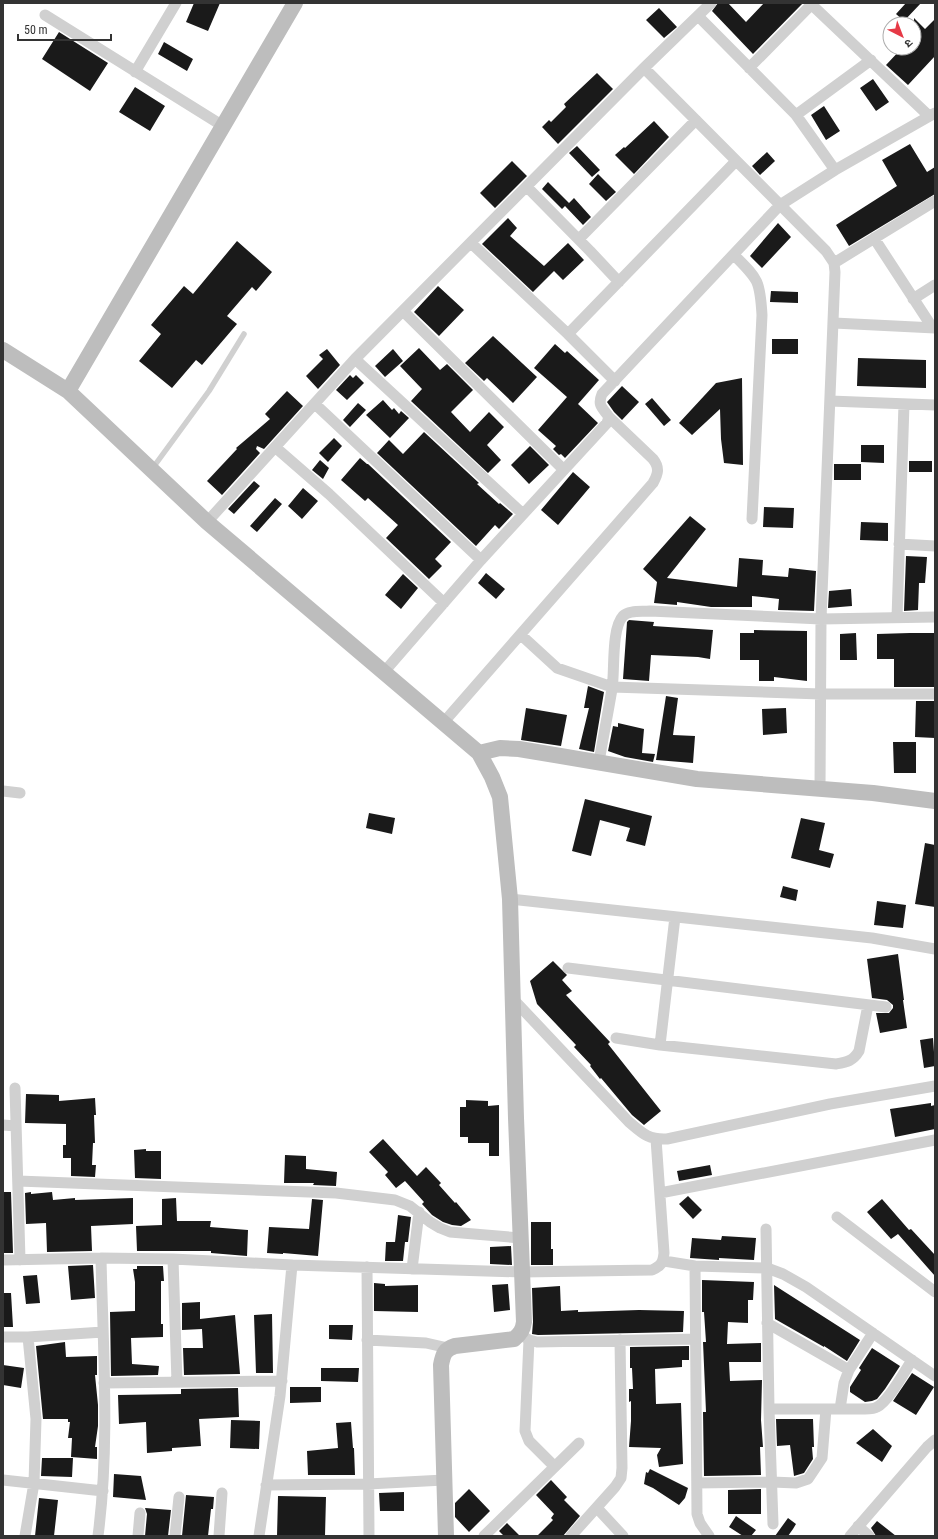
<svg xmlns="http://www.w3.org/2000/svg" width="938" height="1539" viewBox="0 0 938 1539" font-family="'Roboto Condensed','Noto Sans Devanagari',sans-serif">
<rect width="100%" height="100%" fill="#fff"/>
<!-- building -->
<path fill="#1a1a1a" d="M194,3H220L208,31L186,22Z
M718,3H728L746,22L764,3H803L753,54L712,11Z
M906,3H921L904,21L896,14Z
M659,8L677,27L664,38L646,20Z
M914,18L925,29L935,19V56L908,85L886,65L902,48H914Z
M59,32L108,63L90,91L42,59Z
M164,42L193,59L187,71L158,54Z
M597,73L613,89L558,144L542,127L549,120L551,122L566,107L564,104Z
M873,79L889,102L876,111L860,88Z
M135,87L165,106L150,131L119,112Z
M824,106L840,131L826,140L811,115Z
M654,121L669,137L634,174L615,155L624,147L625,148Z
M910,144L927,172L935,167V194L849,246L836,225L897,186L882,160Z
M577,146L600,170L592,177L569,153Z
M767,152L775,161L760,175L752,166Z
M512,161L527,176L495,208L480,193Z
M598,174L616,192L606,201L589,184Z
M548,182L569,203L567,205L574,198L591,217L583,225L565,206L562,209L542,189Z
M508,218L517,228L510,236L544,266L568,243L584,260L563,280L554,271L533,292L482,244Z
M778,223L791,237L762,268L750,256Z
M237,241L272,272L256,291L252,287L227,316L237,324L202,365L196,360L172,388L139,361L161,334L151,325L184,286L193,294Z
M438,286L464,310L439,336L414,312Z
M771,291L798,292V303L770,302Z
M493,336L537,377L513,403L487,378L484,381L465,363Z
M772,339H798V354H772Z
M555,344L565,353L567,351L599,380L578,404L598,423L565,458L561,454L559,455L553,449L556,446L538,430L567,397L534,368Z
M419,348L440,370L447,364L473,390L451,412L470,432L489,412L504,427L487,445L501,460L488,473L411,401L422,389L400,366Z
M327,349L340,365L318,389L306,376L323,359L319,355Z
M393,349L403,361L385,377L375,366Z
M858,358L926,360V388L857,386Z
M350,375L353,378L356,375L364,383L347,400L336,390Z
M742,378L743,465L724,463L721,439L720,409L692,435L679,423L716,383Z
M622,386L639,402L622,420L614,412L607,402Z
M287,391L303,406L264,449L257,446L256,449L260,453L222,495L207,481L237,449L236,448L270,419L265,414Z
M652,398L671,420L664,426L645,404Z
M383,400L392,410L394,408L399,414L401,411L409,418L390,438L366,415Z
M358,403L366,410L350,427L343,420Z
M424,432L479,483L477,484L499,504L500,503L513,514L499,529L495,525L476,546L377,453L389,440L403,454Z
M334,438L342,446L328,462L319,453Z
M861,445H884V463L861,462Z
M530,446L549,465L529,484L511,465Z
M360,458L367,464H368L451,542L435,559L442,566L429,579L386,538L398,525L368,498L365,501L341,480Z
M320,460L329,468L323,479L312,470Z
M909,461H932V472H909Z
M834,464H861V480H834Z
M573,472L590,487L558,525L541,510Z
M254,481L260,486L234,514L228,509Z
M303,488L318,501L302,519L288,506Z
M275,498L282,504L257,532L250,526Z
M764,507L794,508L793,528L763,527Z
M690,516L706,529L667,578L737,587L739,558L763,560L762,575L788,577L789,568L816,571L814,611L778,610L779,599L752,596V607H711L677,602V605L654,603L657,582L643,569Z
M861,522L888,523V541L860,540Z
M906,556L927,557L925,583H919L918,610L904,611Z
M486,573L505,589L496,599L478,583Z
M403,574L418,588L401,609L385,595Z
M851,589L852,606L828,608L829,591Z
M629,620L654,622L653,626L713,630L710,659L698,657L651,655L649,681L623,679L627,622Z
M754,630L807,631V681L774,677V681H759V660H740V633H754Z
M856,633L857,660H840V634Z
M910,633H935V687H894V659H877V634Z
M588,686L604,692L594,752L579,749L589,708H584Z
M666,696L678,698L673,735L695,736L693,763L656,760Z
M916,701H935V738L915,737Z
M526,708L567,715L561,746L521,740Z
M786,708L787,733L763,735L762,709Z
M618,723L644,729L642,753L655,754L653,762L625,757L608,751L613,726L618,727Z
M893,742H916V773H894Z
M585,799L652,816L645,846L626,841L630,828L600,820L591,856L572,851Z
M369,813L395,818L392,834L366,828Z
M801,818L825,823L819,850L834,854L830,868L791,858Z
M925,843L935,845V907L915,904Z
M783,886L798,890L796,901L780,897Z
M877,901L906,905L903,928L874,925Z
M898,954L904,1000H903L907,1028L880,1033L876,1013H889L893,1008V1005L887,1000L872,998L867,959Z
M553,961L567,975L562,980L572,991L566,995L610,1042L608,1044L661,1111L644,1125L632,1115L601,1078L600,1079L590,1066L591,1065L574,1047L576,1045L537,1004L530,981Z
M933,1038L935,1066L924,1068L920,1040Z
M26,1094L59,1095V1101L95,1098L96,1115H94L95,1143H93L92,1165H96L95,1177L71,1176V1158H63V1145H66V1124L25,1123Z
M466,1100L488,1101V1106L499,1105V1156H489V1143H468V1137H460V1107H466Z
M931,1103V1106L935,1105V1129L895,1137L890,1109Z
M383,1139L417,1176L426,1167L441,1183L439,1185L455,1203L456,1202L471,1220L461,1226L452,1225L443,1222L432,1215L422,1204L424,1202L405,1181L396,1188L385,1175L388,1172L369,1152Z
M146,1149V1151H161V1179L135,1178L134,1150Z
M285,1155L306,1156V1169L337,1172L336,1186L313,1185L314,1183H284Z
M710,1165L712,1175L679,1181L677,1171Z
M3,1192H11L13,1253H3Z
M31,1192V1194L52,1192L53,1200L75,1198V1200L133,1198V1224L91,1226L92,1251L47,1252L46,1223L26,1224L25,1193Z
M688,1196L702,1210L693,1219L679,1204Z
M176,1198L177,1221H211L210,1227L248,1230L247,1256L211,1253V1251H137L136,1226L162,1225V1199Z
M312,1199L323,1200L318,1256L283,1253V1254L267,1253L269,1227L309,1229Z
M882,1199L909,1230L911,1229L935,1255V1276L898,1234L891,1239L867,1212Z
M398,1215L411,1217L408,1242H405L403,1261H385L386,1242H395Z
M531,1222H551V1249H553V1265H531Z
M722,1236L756,1238L754,1260L719,1258V1260L690,1258L692,1238L721,1240Z
M511,1246L512,1265L490,1264V1247Z
M93,1265L95,1298L71,1300L68,1266Z
M137,1266H163L164,1281H161V1324H163V1337L131,1338L132,1364L159,1366L158,1375L111,1376L110,1312L135,1311V1282L133,1269H137Z
M37,1275L40,1303L26,1304L23,1276Z
M702,1280L754,1282L753,1300H748V1323L728,1322L727,1344L761,1343V1362H729L730,1381L762,1380L761,1420L763,1447H760L761,1475L704,1476L703,1412H706L703,1342H706L704,1312H702Z
M374,1283L385,1284V1286L418,1285V1312L374,1311Z
M508,1284L510,1310L494,1312L492,1285Z
M774,1285L860,1340L847,1361L824,1346V1347L775,1319Z
M560,1286L561,1311L578,1310V1312L639,1310L684,1311L683,1332L538,1335L532,1334L533,1322L532,1288Z
M3,1293H11L13,1327H3Z
M200,1302V1319L235,1315L240,1374L184,1375L183,1348H203L202,1329L182,1330V1303Z
M272,1314L273,1373H256L254,1315Z
M329,1325H353L352,1340L329,1339Z
M65,1342L66,1357L97,1356V1375H95L98,1405V1426L95,1447H97V1459L71,1457L72,1438H68L70,1422H68V1419H43L36,1346Z
M689,1346V1360H682V1367L655,1369L656,1404L681,1403L683,1464L659,1467L657,1455L661,1448L629,1447L631,1421V1401L629,1402V1389H633L632,1368H630V1347Z
M872,1348L900,1366L885,1389L877,1399L872,1401L865,1402L850,1392V1387L861,1370L859,1368Z
M3,1365L24,1368L21,1388L3,1385Z
M321,1368H359L358,1382L321,1381Z
M912,1373L934,1387L916,1415L893,1401Z
M290,1387H321V1402L290,1403Z
M238,1388L239,1417L199,1419L201,1446L172,1448V1451L147,1453L146,1422L119,1424L118,1395L181,1394V1389Z
M776,1419H813L814,1447H812L813,1459L804,1473L794,1476L790,1445L777,1446Z
M231,1420L260,1421L259,1449L230,1448Z
M351,1422L353,1448H354L355,1475H308L307,1451L338,1448L336,1423Z
M873,1429L892,1446L882,1462L856,1443Z
M42,1458H73L72,1477L41,1476Z
M650,1469L688,1488L685,1498L679,1505L653,1488L644,1484L646,1472L648,1473Z
M114,1474L141,1476L146,1500L113,1497Z
M551,1480L567,1497L564,1500L580,1516L563,1536H537L553,1520L551,1518L554,1514L536,1495Z
M469,1489L490,1511L469,1532L455,1517V1503Z
M761,1489V1514H728V1490Z
M404,1492V1511H380L379,1493Z
M186,1495L214,1497L213,1509H211L208,1536H182Z
M278,1496L326,1497L325,1536H277Z
M39,1498L58,1500L54,1536H35Z
M145,1508L171,1510L168,1536H145L147,1514Z
M736,1516L756,1530L751,1536H743L729,1527Z
M788,1518L796,1524L793,1529L788,1536H775Z
M877,1521L896,1536H876L871,1528Z
M507,1523L520,1536H504L499,1531Z"/>
<g fill="none" stroke-linecap="round" stroke-linejoin="round">
<!-- lane -->
<path stroke="#d0d0d0" stroke-width="5.5" d="M152,469L209,391L244,334"/>
<!-- street -->
<path stroke="#d0d0d0" stroke-width="11" d="M812,5L929,116
M45,15L223,126
M698,16L796,115L835,170
M644,68L826,251L834,263L835,272L821,619L820,789
M749,68L813,3
M135,72L176,3
M796,115L871,60
M527,187L590,251L619,282
M874,238L932,327
M579,239L696,120
M471,243L568,334L615,381
M734,255C758,279 760,280 762,315L752,519
M834,263L935,201
M913,299L935,285
M404,312L564,470
M834,323L935,328
M568,334L736,161
M355,359L523,514
M830,401L935,405
M315,404L481,560
M275,447L329,494L444,603
M207,522L355,359L644,68L711,3
M899,544L935,546
M897,618L904,404
M521,635L557,668L612,687L821,694H935
M384,672L481,560L607,423L609,417C603,408 597,406 602,394L780,205L835,170L935,113
M443,723L653,483C658,474 660,468 653,459L609,417
M599,762C603,738 608,713 612,689C615,671 611,629 623,616C629,610 642,612 650,611L821,619L935,617
M3,791L20,793
M510,899L872,938L935,949
M568,968L886,1007
M513,999L629,1122C642,1133 648,1140 667,1139L830,1104L935,1086
M616,1038L660,1045L836,1064C847,1062 853,1061 859,1051L868,1005
M660,1045L675,917
M15,1088L20,1260
M3,1125L16,1126
M18,1181L336,1193L395,1200L410,1206L430,1222L440,1228L450,1232L521,1238
M660,1193L935,1140
M837,1217L935,1292
M766,1229L769,1409L773,1524
M173,1259L177,1382
M3,1260L101,1258L173,1259L292,1265L522,1272L652,1270C661,1266 663,1263 664,1253L656,1139
M664,1261L695,1266L767,1268L783,1274L806,1287L935,1376
M695,1266L697,1514L700,1523L709,1536
M367,1267L369,1536
M412,1269L419,1212
M767,1323L849,1370
M520,1334L529,1340L537,1342L695,1339
M3,1337H28L103,1332
M367,1340L426,1343L448,1348
M529,1340L525,1431L529,1441L554,1466
M104,1383L282,1381
M769,1409H865C869,1409 874,1409 877,1407C888,1402 905,1371 912,1360
M840,1409L844,1383L849,1370L873,1333
M3,1480L103,1491
M697,1483L772,1482L796,1483L808,1479L822,1458L826,1409
M266,1485L368,1484L444,1480
M597,1508L623,1536
M858,1526L869,1536
M25,1536L34,1483L36,1419L28,1337
M98,1536C110,1444 103,1350 101,1258
M138,1536L140,1513
M175,1536L179,1497
M219,1536L222,1493
M259,1536L280,1396L292,1265
M484,1536L579,1443
M571,1536L615,1487L621,1478L622,1468L620,1340
M850,1536L927,1447L935,1440"/>
<!-- secondary -->
<path stroke="#bdbdbd" stroke-width="16" d="M3,350L68,391L207,522L479,753L492,777L500,797L510,899L516,1118L524,1322C523,1330 520,1334 514,1339L455,1346C445,1349 443,1354 441,1365L446,1536
M68,391L295,3
M479,753L500,748L519,749L697,779L873,793L935,801"/>
</g>
<!-- border -->
<rect width="938" height="1539" fill="none" stroke="#333333" stroke-width="8"/>
<!-- north arrow -->
<g transform="translate(902 36) rotate(138)"><circle r="19" fill="#ffffff" stroke="#adadad"/>
<path d="M0-3L7 15L0 10L-7 15Z" fill="#e63946"/>
<text y="-6" font-size="11" font-weight="bold" text-anchor="middle" fill="#333333">उ</text>
</g>
<!-- scale -->
<path d="M18 34v6h93v-6" fill="none" stroke="#333333" stroke-width="2"/>
<text x="24" y="34" font-size="12" fill="#333333" stroke="#ffffff" stroke-width="3" paint-order="stroke">50 m</text>
</svg>
